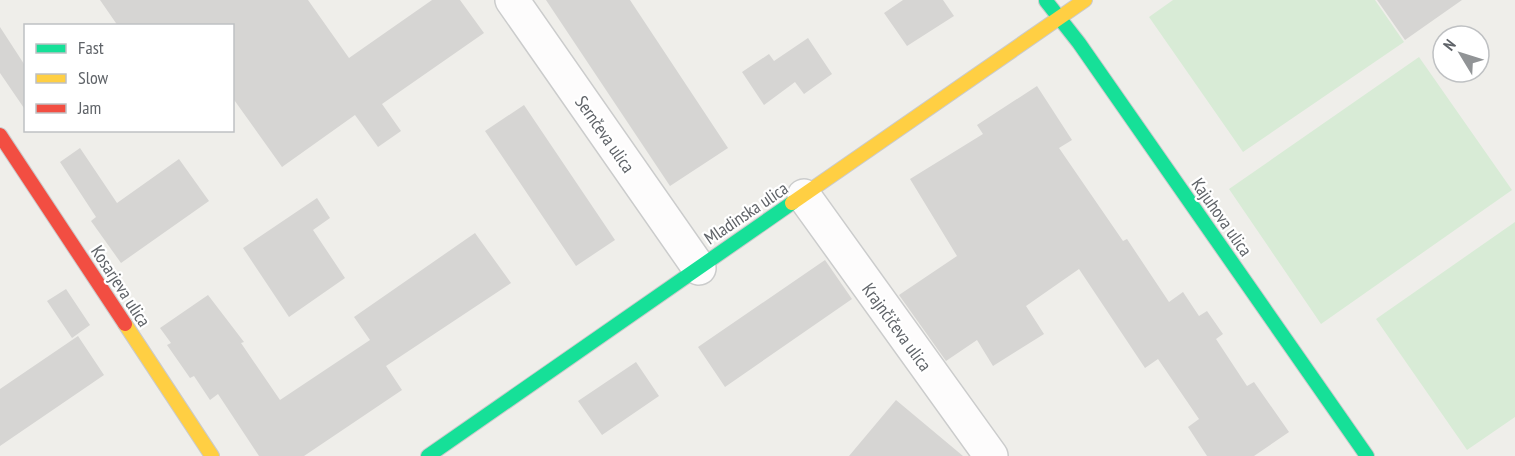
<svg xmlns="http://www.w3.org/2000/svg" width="1515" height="456" viewBox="0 0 1515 456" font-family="'PT Sans Narrow',sans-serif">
<rect width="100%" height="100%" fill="#efeeea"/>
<!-- green -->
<path fill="#d8ebd6" d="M1173,0H1375L1404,42L1243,152L1149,17Z
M1419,57L1512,190L1321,324L1229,189Z
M1515,222V417L1467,450L1376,319Z"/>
<!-- building -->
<path fill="#d6d5d3" d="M100,0H308L349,58L432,0H460L484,33L382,104L401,131L378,147L355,115L282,167L232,97V26H118Z
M546,0H630L728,148L670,186Z
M903,0H943L954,16L907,46L884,13Z
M1377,0H1462L1405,40Z
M0,27L26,67V111L0,73Z
M808,38L832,74L804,94L795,82L764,105L742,72L769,54L774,61Z
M1037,86L1072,140L1059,148L1123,241L1127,239L1169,302L1183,292L1199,316L1207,311L1223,334L1216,339L1247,386L1254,382L1289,432L1254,456H1207L1188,427L1199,419L1158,359L1145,368L1079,269L1026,306L1044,334L993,366L977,340L946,361L899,295L957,256L910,179L983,134L977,125Z
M524,105L615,240L576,266L485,131Z
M80,148L117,203L179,159L209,201L121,263L91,221L96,217L60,162Z
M317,198L330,218L313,230L345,278L289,317L243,248Z
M475,233L511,283L386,366L402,390L304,456H259L218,394L210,400L194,376L190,378L167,345L171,343L160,328L208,295L244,342L241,343L280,400L370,340L354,317Z
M825,260L852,299L725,387L698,347Z
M66,289L90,325L72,338L47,301Z
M78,336L104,375L0,446V389Z
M636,362L659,396L602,435L578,401Z
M896,400L963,456H849Z"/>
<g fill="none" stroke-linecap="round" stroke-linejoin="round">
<defs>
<path id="street" d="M512,0L699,268
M804,196L991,456"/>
<path id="fast" d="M1046,1L1079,43L1367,456
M428,456L792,203"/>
<path id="slow" d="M792,203L1085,0
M125,324L212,456"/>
<path id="jam" d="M0,135L125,324"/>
</defs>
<!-- street casing -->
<use href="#street" stroke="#cbcccc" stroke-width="36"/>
<!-- fast casing -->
<use href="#fast" stroke="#cacacb" stroke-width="16"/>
<!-- slow casing -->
<use href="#slow" stroke="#cacacb" stroke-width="16"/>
<!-- jam casing -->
<use href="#jam" stroke="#cacacb" stroke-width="16"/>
<!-- street -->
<use href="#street" stroke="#fdfcfc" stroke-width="33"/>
<!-- fast -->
<use href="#fast" stroke="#16e098" stroke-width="14"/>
<!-- slow -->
<use href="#slow" stroke="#ffcf43" stroke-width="14"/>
<!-- jam -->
<use href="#jam" stroke="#f24e42" stroke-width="14"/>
</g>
<g text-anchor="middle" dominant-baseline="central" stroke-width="4.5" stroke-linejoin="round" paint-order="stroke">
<!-- street labels -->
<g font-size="18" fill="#5f6368" stroke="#fff">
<text transform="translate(605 134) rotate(55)">Sernčeva ulica</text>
<text transform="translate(746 213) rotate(-34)">Mladinska ulica</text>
<text transform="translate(1222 217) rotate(55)">Kajuhova ulica</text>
<text transform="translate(121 286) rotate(57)">Kosarjeva ulica</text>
<text transform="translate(897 327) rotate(54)">Krajnčičeva ulica</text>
</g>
</g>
<!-- legend -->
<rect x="24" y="24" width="210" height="108" fill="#ffffff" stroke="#bfc1c3" stroke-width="1.5"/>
<rect x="36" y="44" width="30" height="9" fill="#16e098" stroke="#bfc1c3" stroke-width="1.5"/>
<text x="78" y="54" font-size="18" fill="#5f6368">Fast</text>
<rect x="36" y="74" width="30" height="9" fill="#ffcf43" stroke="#bfc1c3" stroke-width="1.5"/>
<text x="78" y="84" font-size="18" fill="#5f6368">Slow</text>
<rect x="36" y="104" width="30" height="9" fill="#f24e42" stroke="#bfc1c3" stroke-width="1.5"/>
<text x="78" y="114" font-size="18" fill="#5f6368">Jam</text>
<!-- north arrow -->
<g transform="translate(1461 54) rotate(308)"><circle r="28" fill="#ffffff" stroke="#bfc1c3" stroke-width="1.5"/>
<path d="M0-4.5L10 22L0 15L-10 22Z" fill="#919496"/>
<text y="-9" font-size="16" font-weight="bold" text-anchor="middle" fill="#5f6368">N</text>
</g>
</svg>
